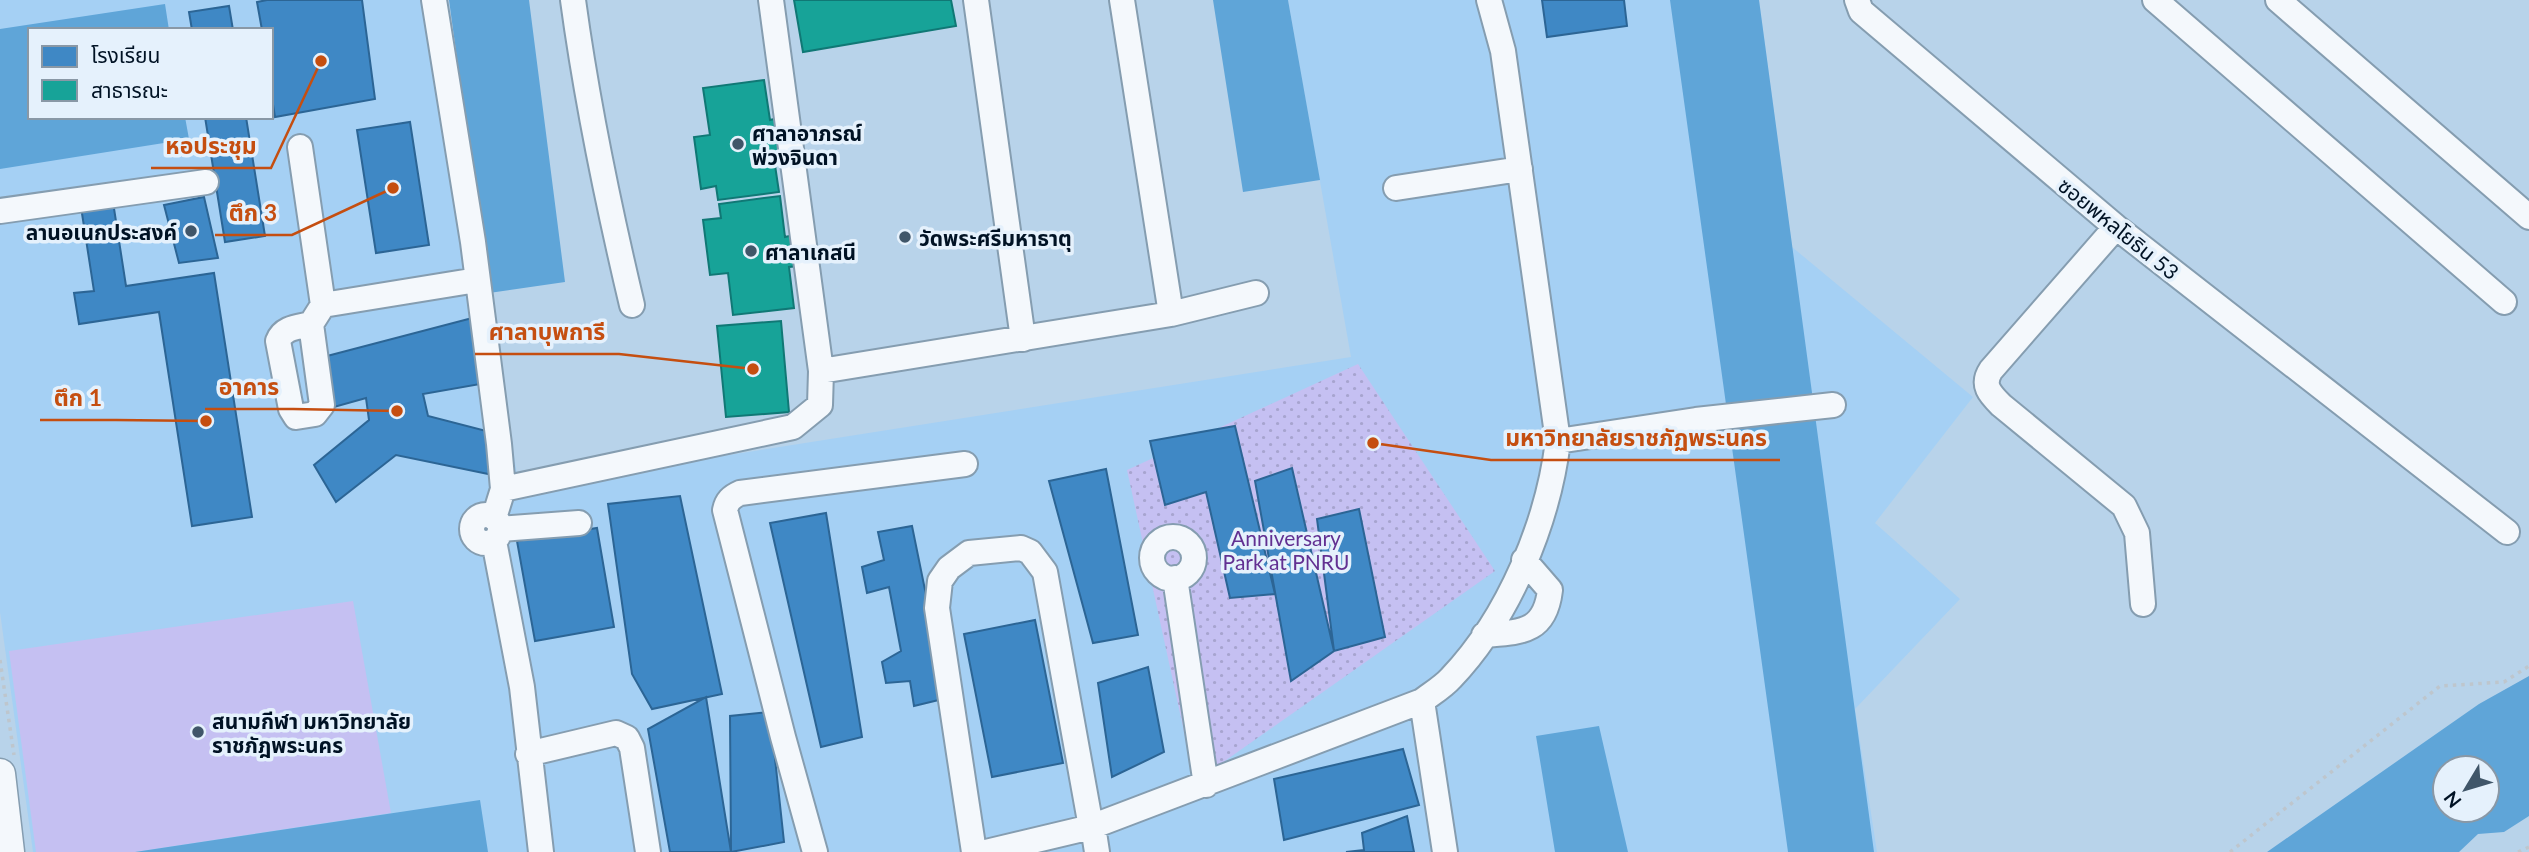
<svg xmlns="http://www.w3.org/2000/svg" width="2529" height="852" viewBox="0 0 2529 852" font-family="Lato,'Noto Sans Thai',sans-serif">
<defs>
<pattern id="park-dots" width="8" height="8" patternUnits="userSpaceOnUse" patternTransform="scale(1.75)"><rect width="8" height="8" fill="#c5c0f2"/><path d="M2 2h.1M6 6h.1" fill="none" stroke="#a7a4cf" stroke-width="1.8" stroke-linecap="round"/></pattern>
</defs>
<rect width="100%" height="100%" fill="#b8d3ea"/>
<!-- built -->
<path fill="#a5d0f4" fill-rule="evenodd" d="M0,0H445L519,488L1351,357L1288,0H1759L1792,247L1973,397L1875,523L1960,599L1855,709L1877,852H33L0,612ZM30,30H271V117H30Z"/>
<!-- grass -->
<path fill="#c5c0f2" d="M353,601L391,813L135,852H36L9,651Z"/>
<!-- park -->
<path fill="url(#park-dots)" d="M1358,364L1495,571L1195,782L1127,470Z"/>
<!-- water -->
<path fill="#5fa5d8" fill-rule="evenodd" d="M449,0H529L565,282L489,293Z
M1213,0H1288L1320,180L1243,192Z
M1670,0H1759L1874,852H1788Z
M165,4L169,30H30V117H185L189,139L0,169V29Z
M2529,676V816L2504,832L2478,834L2459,852H2267L2479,704ZM2445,768H2487V810H2445Z
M1599,726L1628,852H1555L1536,736Z
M480,800L488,852H135Z"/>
<!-- schools -->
<path fill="#3f88c5" stroke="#2c6595" stroke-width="2" d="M267,0H362L375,99L275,117L271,92V30H262L257,2Z
M1542,0H1624L1627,26L1547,37Z
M229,6L233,30H192L189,12Z
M205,117H246L265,236L225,242Z
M410,122L429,245L376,253L357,130Z
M204,197L218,258L179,263L164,205Z
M113,202L126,286L214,273L252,517L192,526L159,312L79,324L74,293L94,291L81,207Z
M476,317L486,383L423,394L428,416L494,433L493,475L396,455L336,502L314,465L369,420L366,398L334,407L327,356Z
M1235,426L1275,594L1230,598L1206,492L1165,505L1150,441Z
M1292,468L1334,651L1291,681L1255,481Z
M1106,469L1138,635L1093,643L1049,481Z
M680,496L722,694L652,709L632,674L608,504Z
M1359,509L1385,637L1334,651L1317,519Z
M826,513L862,737L821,747L770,523Z
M912,526L947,698L914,706L910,681L886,683L882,662L901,651L889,587L867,593L862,567L884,560L878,532Z
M597,528L614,627L535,641L517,541Z
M1035,620L1063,763L992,777L964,634Z
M1148,667L1164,752L1112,777L1098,683Z
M706,697L731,852H670L648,729Z
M770,712L784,842L731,852L730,716Z
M1403,749L1419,805L1284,840L1274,779Z
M1407,816L1414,852H1346L1364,850L1362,833Z"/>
<!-- public -->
<path fill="#17a398" stroke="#107875" stroke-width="2" d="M794,0H951L956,26L803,52Z
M764,80L770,120L778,118L782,151L773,152L779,192L718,200L716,186L701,189L694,137L710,135L703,88Z
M780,196L785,237L794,235L798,266L789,267L794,308L733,315L728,273L710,275L703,220L721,218L719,204Z
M781,321L789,412L726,417L717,326Z"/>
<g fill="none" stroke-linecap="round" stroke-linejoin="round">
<defs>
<path id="minor" d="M434,0L473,242L499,444L503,489L494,518
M573,0C587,103 608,204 632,305
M976,0L1023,339
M1122,0L1171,314
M1857,0L1861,11L2116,227L2507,532
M2155,0L2504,302
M2278,0L2529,217
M300,147L323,305L311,324C299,327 283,327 278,341L291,409L296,417L315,414L322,405L311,324
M1396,188L1520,169
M0,211L206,182
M2116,227L1991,370C1981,385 1990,394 2001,405L2124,506L2137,533L2143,604
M323,305L477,280
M821,371L1171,314L1256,293
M1558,441L1696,420L1833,405
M503,489L793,427L820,405L821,371L771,0
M472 529a14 14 0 1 1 28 0a14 14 0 1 1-28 0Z
M500,529L579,523
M1152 558a21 21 0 1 1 42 0a21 21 0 1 1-42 0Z
M494,541L522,687L541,852
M1175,578L1206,785
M1484,635C1521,632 1545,633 1550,590L1524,560
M1422,701L1445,852
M528,754L616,733L627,738L632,748L648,852
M1093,826L1097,852
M815,852L783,737L725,510C727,501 731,497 740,493L965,464
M974,852L937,608L940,581L949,568L969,553L1021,548L1030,552L1045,572L1091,827
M986,852L1091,827L1422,701C1431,694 1443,687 1451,678C1509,617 1548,523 1558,441L1503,51L1489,0"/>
<path id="major" d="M0,774L9,852"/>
</defs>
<!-- minor casing -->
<use href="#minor" stroke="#859db0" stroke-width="28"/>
<!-- major casing -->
<use href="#major" stroke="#859db0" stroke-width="33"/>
<!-- path -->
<path stroke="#bec6cd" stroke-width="3.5" stroke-dasharray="3.5 5" stroke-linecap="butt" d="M0,660L14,755
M2230,852L2440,686L2504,682L2529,666
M2518,852L2529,847"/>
<!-- minor -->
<use href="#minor" stroke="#f4f8fc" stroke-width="24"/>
<!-- major -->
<use href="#major" stroke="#f4f8fc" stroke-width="30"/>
</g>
<!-- markers -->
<g fill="#405669" stroke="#e5f1fc" stroke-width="2.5">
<circle cx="738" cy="144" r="7"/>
<circle cx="191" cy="231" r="7"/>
<circle cx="905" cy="237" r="7"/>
<circle cx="751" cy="251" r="7"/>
<circle cx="198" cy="732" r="7"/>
</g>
<g text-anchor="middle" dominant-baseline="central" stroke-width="7" stroke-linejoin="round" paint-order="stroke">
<!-- poi labels -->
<g font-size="21" font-weight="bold" fill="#001224" stroke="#e5f1fc" text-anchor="start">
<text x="752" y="132">ศาลาอาภรณ์<tspan x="752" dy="24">พ่วงจินดา</tspan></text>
<text x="177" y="231" text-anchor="end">ลานอเนกประสงค์</text>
<text x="919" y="237">วัดพระศรีมหาธาตุ</text>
<text x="765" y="251">ศาลาเกสนี</text>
<text x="212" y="720">สนามกีฬา มหาวิทยาลัย<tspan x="212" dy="24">ราชภัฎพระนคร</tspan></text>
</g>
<!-- street labels -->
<g font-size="21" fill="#001224" stroke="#e5f1fc">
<text transform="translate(2119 228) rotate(39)">ซอยพหลโยธิน 53</text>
</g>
<!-- park labels -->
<g font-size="21" fill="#623092" stroke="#e5f1fc">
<text x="1286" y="537">Anniversary<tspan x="1286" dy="24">Park at PNRU</tspan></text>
</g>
</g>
<!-- callouts -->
<path fill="none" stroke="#c54e10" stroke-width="2.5" d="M321 61L271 168H151M393 188L292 235H215M753 369L619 354H475M397 411L293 409H205M206 421L116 420H40M1373 443L1491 460H1780"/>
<g fill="#c54e10" stroke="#e5f1fc" stroke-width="2.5">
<circle cx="321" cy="61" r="7"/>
<circle cx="393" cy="188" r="7"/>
<circle cx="753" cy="369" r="7"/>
<circle cx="397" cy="411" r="7"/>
<circle cx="206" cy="421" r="7"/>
<circle cx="1373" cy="443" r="7"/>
</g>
<g font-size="23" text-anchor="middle" font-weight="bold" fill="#c54e10" stroke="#e5f1fc" stroke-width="7" stroke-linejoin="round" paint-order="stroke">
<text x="211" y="154">หอประชุม</text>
<text x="253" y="221">ตึก 3</text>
<text x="547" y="340">ศาลาบุพการี</text>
<text x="249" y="395">อาคาร</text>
<text x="78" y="406">ตึก 1</text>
<text x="1636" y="446">มหาวิทยาลัยราชภัฏพระนคร</text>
</g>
<!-- legend -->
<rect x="28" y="28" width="245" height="91" fill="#e5f1fc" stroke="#8998a6" stroke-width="2"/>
<rect x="42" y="46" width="35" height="21" fill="#3f88c5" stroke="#8998a6" stroke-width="2"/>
<text x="91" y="63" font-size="21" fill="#001224">โรงเรียน</text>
<rect x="42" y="80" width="35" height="21" fill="#17a398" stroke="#8998a6" stroke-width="2"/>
<text x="91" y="98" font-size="21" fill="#001224">สาธารณะ</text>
<!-- north arrow -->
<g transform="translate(2466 789) rotate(232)"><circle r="33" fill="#e5f1fc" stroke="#8998a6" stroke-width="2"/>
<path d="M0-5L12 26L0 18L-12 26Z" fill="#405669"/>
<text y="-10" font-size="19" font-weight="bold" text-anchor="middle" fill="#001224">N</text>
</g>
</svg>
